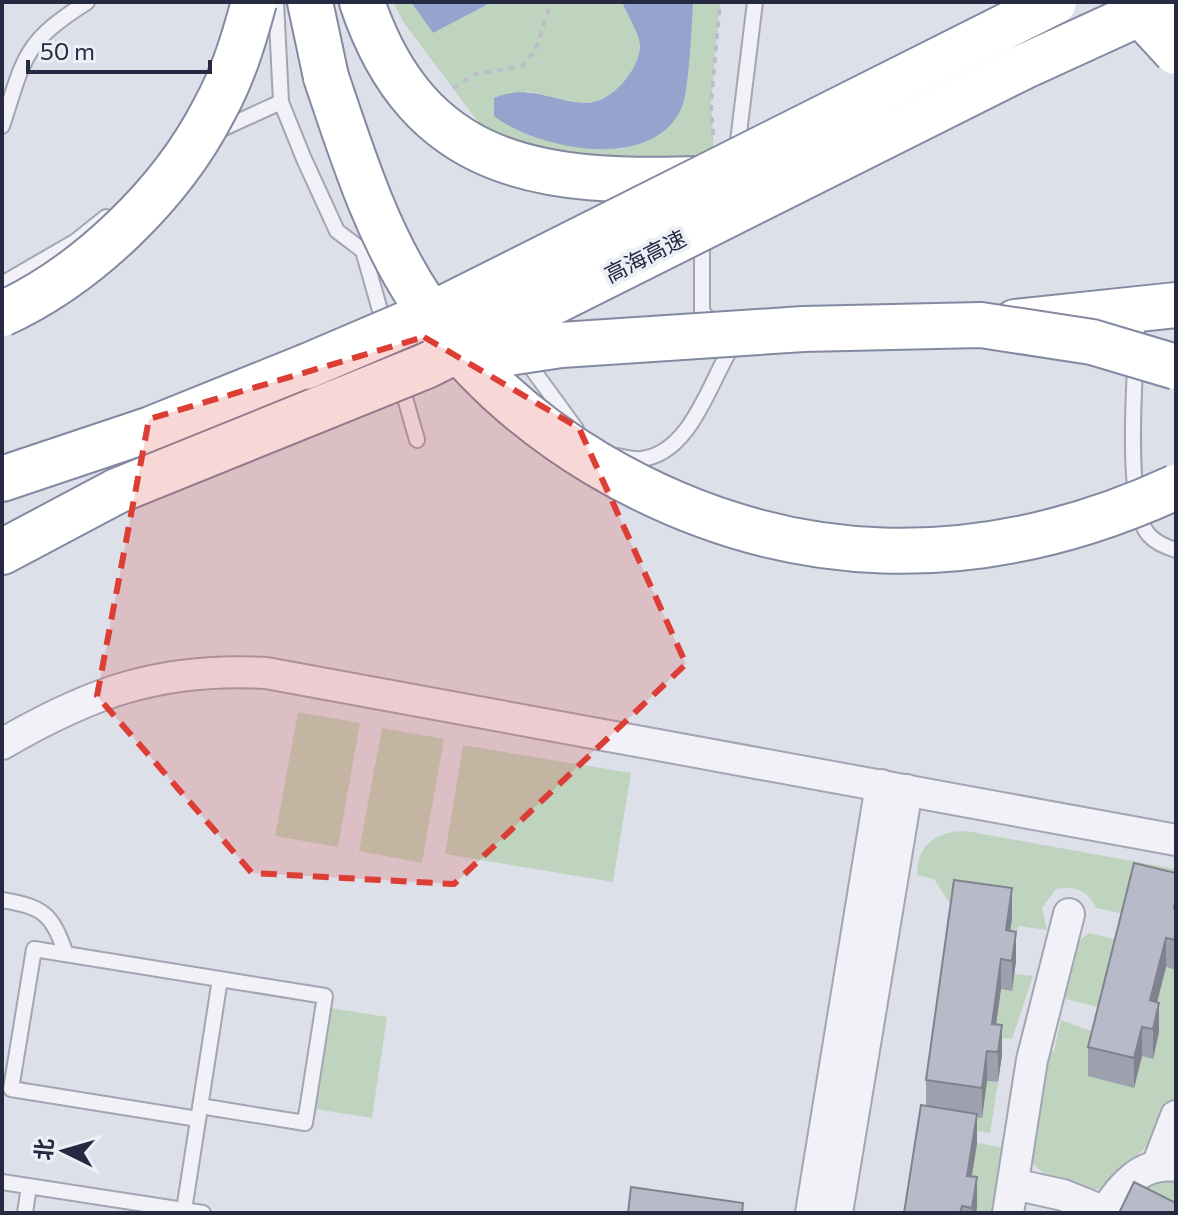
<svg xmlns="http://www.w3.org/2000/svg" width="1178" height="1215" viewBox="0 0 1178 1215" font-family="Commissioner,'Noto Sans SC',sans-serif">
<rect width="100%" height="100%" fill="#dddfe9"/>
<!-- green -->
<path fill="#bfd4be" d="M393,2H411L433,33L492,2H622C627,14 641,36 640,48C639,71 611,102 587,103C568,103 545,94 526,91L549,140L591,148L623,149L682,106L693,2H720L711,103L714,149L669,163L619,173L480,133L478,122L404,23Z
M298,712L360,723L338,847L275,836Z
M382,728L444,739L422,863L359,851Z
M463,745L631,773L613,882L445,854Z
M966,831L1176,869V903L1128,915L1096,908C1088,890 1075,886 1056,889L1042,908L1047,930L1018,926L1013,961L954,910L934,879L917,875C917,844 937,831 966,831Z
M1089,933L1122,941L1105,1009L1055,996L1070,948Z
M1165,967L1176,970V1098C1160,1139 1132,1162 1099,1189C1074,1194 1041,1177 1028,1157L1043,1049L1054,1051L1061,1020L1099,1034L1134,1088L1142,1056L1153,1058L1159,1033L1150,1030Z
M1014,974L1033,976L1012,1039L994,1037L1001,989L1012,990Z
M330,1008L387,1017L372,1118L315,1109Z
M987,1081L998,1082L990,1133L966,1129Z
M977,1143L1010,1149L1002,1194H994L992,1213H976L967,1205Z
M1176,1178V1213L1134,1191L1147,1182Z"/>
<!-- water -->
<path fill="#94a4cd" d="M411,2H492L433,33Z
M622,2H693C692,23 689,90 682,107C654,173 539,150 494,116V98C532,83 551,102 586,103C611,103 638,71 640,48C641,36 627,14 622,2Z"/>
<g fill="none" stroke-linecap="round" stroke-linejoin="round">
<defs>
<path id="lane" d="M276,2L281,102L304,159L337,231L386,268
M2,126C25,56 23,43 87,2
M213,133L281,102
M732,151L738,141L755,2
M702,236V311L714,327
M364,254L417,440
M2,284L76,241L106,217
M1137,332C1135,371 1124,509 1149,535C1156,543 1166,547 1176,550
M522,355L576,429
M616,456C624,457 633,460 641,459C690,454 709,384 731,348L739,343
M2,900C44,907 52,914 66,954
M198,1119L11,1089L34,949L325,996L305,1123L200,1106
M2,1182L203,1213
M184,1210L220,979
M25,1213L29,1186"/>
<path id="street" d="M2,744C91,692 162,667 266,673L1176,840
M1158,1163L1176,1116
M1013,1184L1063,1195L1105,1212
M811,1213L881,785
M837,1213L907,790
M1008,1213L1032,1060L1069,914
M1104,1213C1121,1186 1142,1161 1176,1166"/>
<path id="highway" d="M310,2L326,77
M362,2C419,172 544,184 701,179
M1015,322L1176,305
M2,479L151,429L305,367
M2,552L117,491"/>
</defs>
<!-- lane casing -->
<use href="#lane" stroke="#a2a5b3" stroke-width="18"/>
<!-- street casing -->
<use href="#street" stroke="#a2a5b3" stroke-width="34"/>
<!-- highway casing -->
<use href="#highway" stroke="#8389a1" stroke-width="48"/>
<!-- path -->
<path stroke="#bcbdc8" stroke-width="4" stroke-dasharray="6 6" stroke-linecap="butt" d="M453,88L476,74L522,66L535,51L551,2
M713,135L711,103L720,2"/>
<!-- lane -->
<use href="#lane" stroke="#f1f1f7" stroke-width="14"/>
<!-- street -->
<use href="#street" stroke="#f1f1f7" stroke-width="30"/>
<!-- highway -->
<use href="#highway" stroke="#fff" stroke-width="44"/>
<defs>
<path id="highway-bridge" d="M1130,2L1176,52
M326,77C352,154 376,232 421,300C465,367 528,423 597,464C783,574 981,577 1176,487
M2,314C87,275 171,194 214,110C233,76 244,39 254,2
M468,359L561,345L803,329L981,325L1092,342L1176,367
M305,367L448,306L1054,2
M117,491L426,366L1023,67L1165,2"/>
</defs>
<!-- highway-bridge casing -->
<use href="#highway-bridge" stroke="#8389a1" stroke-width="48" stroke-linecap="butt"/>
<!-- highway-bridge -->
<use href="#highway-bridge" stroke="#fff" stroke-width="44"/>
</g>
<!-- wall -->
<path fill="#9da0ad" d="M1176,873V970L1166,967L1157,1002L1159,1032L1153,1059L1142,1056L1134,1088L1088,1076V1047Z
M1012,918L1010,931L1016,961L1012,991L1001,989L996,1024L1002,1055L998,1082L987,1081L982,1118L977,1117V1143L972,1176L977,1207L976,1213H904L926,1105V1080Z"/>
<!-- shaded-wall -->
<path fill="#80828d" d="M1012,888V918L1006,960V930Z
M1016,932V961L1012,991V961Z
M1166,938V967L1150,1030V1000Z
M1001,959V989L992,1053V1024Z
M1159,1003V1032L1153,1059V1029Z
M1002,1025V1055L998,1082V1052Z
M1142,1027V1056L1134,1088V1058Z
M987,1051V1081L982,1118V1088Z
M977,1114V1143L967,1205V1176Z
M977,1177V1207L976,1213H972Z"/>
<!-- building -->
<path fill="#b7bac9" stroke="#80828d" stroke-width="2" d="M1134,863L1176,873V899L1174,908L1176,909V940L1166,938L1150,1000L1159,1003L1153,1029L1142,1027L1134,1058L1088,1047Z
M954,880L1012,888L1006,930L1016,932L1012,961L1001,959L992,1024L1002,1025L998,1052L987,1051L982,1088L926,1080Z
M921,1105L977,1114L967,1176L977,1177L972,1208L962,1206L960,1213H904Z
M1134,1182L1176,1203V1213H1119Z
M631,1187L743,1203L742,1213H628Z"/>
<!-- marked area -->
<path fill="#dc3e35" fill-opacity="0.2" stroke="#dc3e35" stroke-width="6" stroke-dasharray="16 10" stroke-linejoin="round" d="M424,337L579,428L686,664L454,884L252,873L97,696L149,419Z"/>
<g text-anchor="middle" dominant-baseline="central" stroke-width="8" stroke-linejoin="round" paint-order="stroke">
<!-- street labels -->
<g font-size="22" fill="#252941" stroke="#edeff6">
<text transform="translate(645 256) rotate(-27)">高海高速</text>
</g>
</g>
<!-- border -->
<rect width="1178" height="1215" fill="none" stroke="#252941" stroke-width="8"/>
<!-- north arrow -->
<g transform="translate(64 1151) rotate(275)" stroke="#edeff6" stroke-width="6" paint-order="stroke">
<path d="M0-6L14 30L0 20L-14 30Z" fill="#252941"/>
<text y="-12" font-size="22" font-weight="bold" text-anchor="middle" fill="#252941">北</text>
</g>
<!-- scale -->
<path d="M28 60v12h182v-12" fill="none" stroke="#252941" stroke-width="4"/>
<text x="40" y="60" font-size="24" fill="#252941" stroke="#edeff6" stroke-width="6" paint-order="stroke">50 m</text>
</svg>
